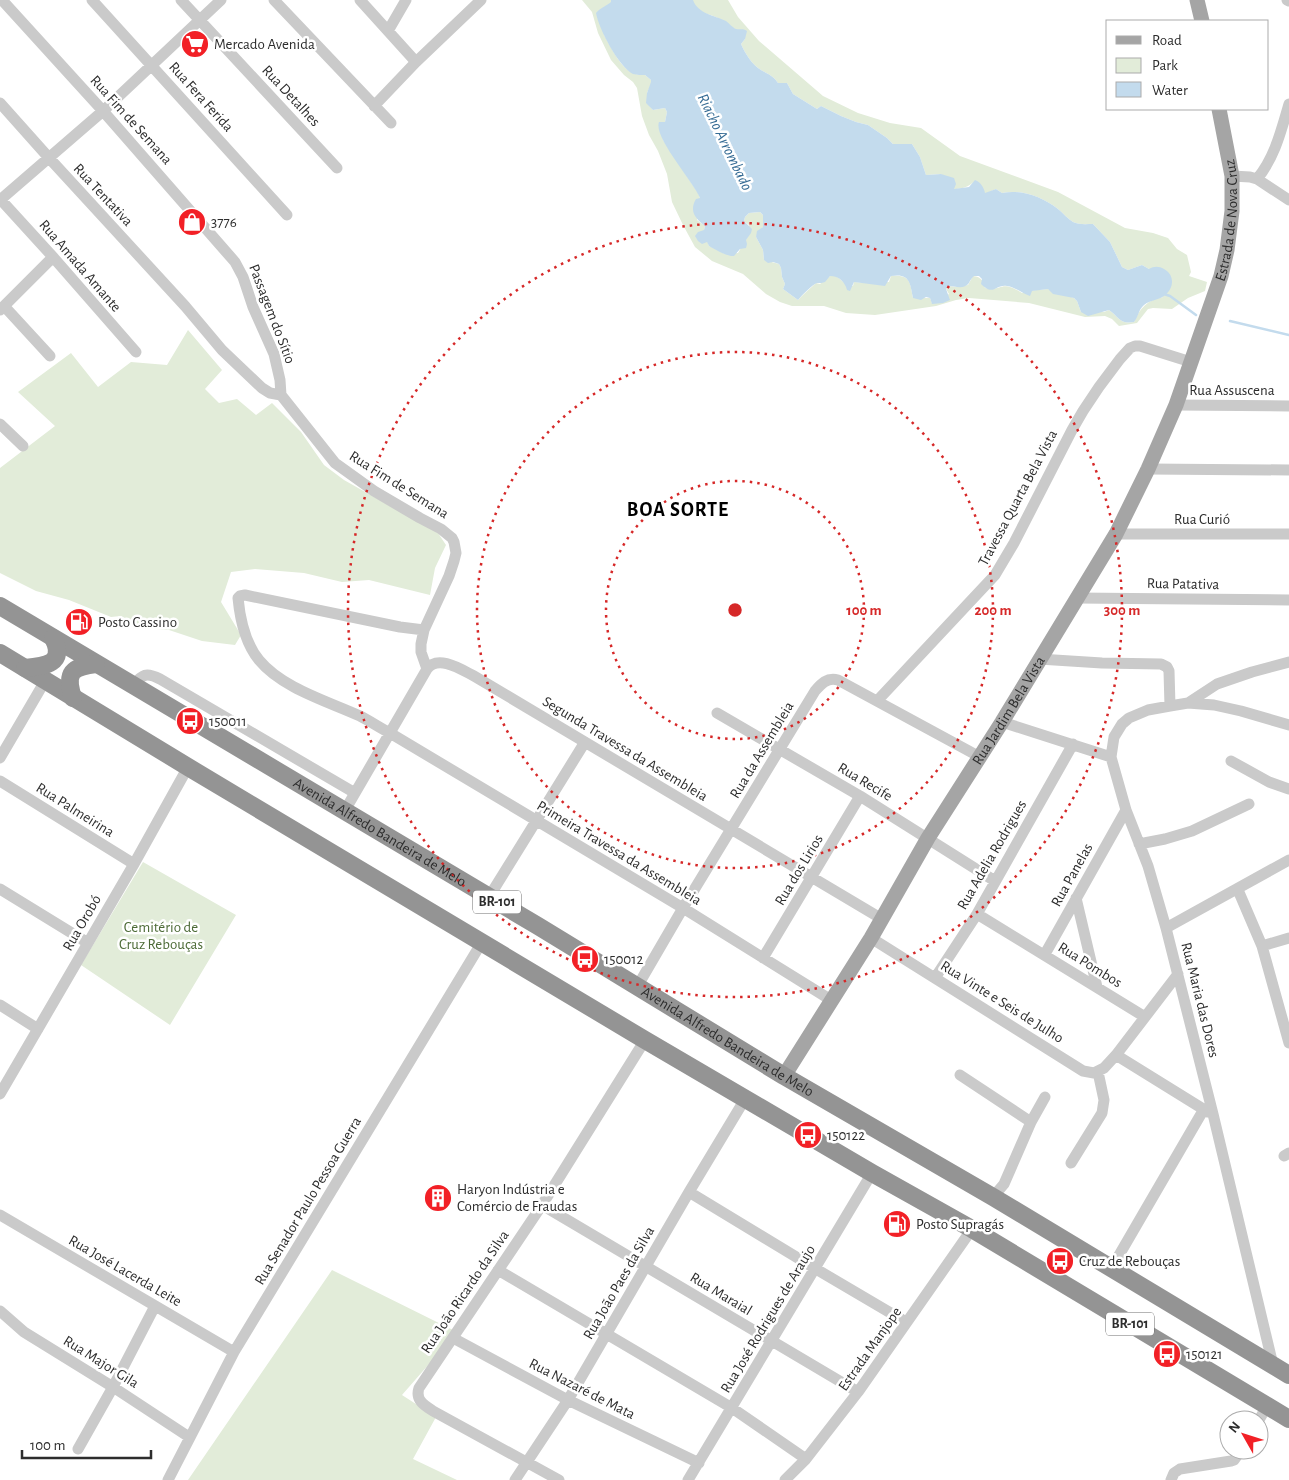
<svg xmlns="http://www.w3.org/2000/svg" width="1289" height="1480" viewBox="0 0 1289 1480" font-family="'Alegreya Sans',sans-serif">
<rect width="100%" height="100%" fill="#fff"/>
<!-- green -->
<path fill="#e2ecd9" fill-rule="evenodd" d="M582,0H728L738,17L759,41L823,96L858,113L890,123L921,128L960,156L1058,192L1125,228L1153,233L1168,238L1177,249L1187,255L1191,272L1189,276L1207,282L1205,291L1188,298L1172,309L1153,308L1148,309L1137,323L1119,326L1112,319L1105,316L1085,317L1029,303L969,298L956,300L936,306L875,315L846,313L824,306H792L780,302L766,294L743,274L712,261L695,247L683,225L672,202L667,174L658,151L649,135L642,116L637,88L633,82L624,75L611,60L598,33L592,12ZM704,13C722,18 733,26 745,39L741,44C745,53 752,65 761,70C769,75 772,75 778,83H787L793,94L817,109L821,106L841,116L856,122L868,125L887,138L893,144H912L920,157L926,175L941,174L953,189C963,189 968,187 975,181L985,194L996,189L1002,193C1022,189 1042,197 1058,209C1063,213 1068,219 1073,222C1079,225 1087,224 1093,224L1110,242L1122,267L1128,270L1142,265L1149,269L1163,297C1147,300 1140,308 1134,322C1119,324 1120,318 1109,310L1104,312H1081L1077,301L1074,298L1048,289L1036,290L1022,293C1000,279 1003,292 985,288C983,281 982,277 973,276L968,285L957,287L948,286L946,289L949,294L932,303L930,298H913C910,283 911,274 891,276L889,282L867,283L854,282L853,286L846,284L836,276H830L820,284L816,283C810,289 803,294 798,300L783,289L785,284L782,277L781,268L779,264L764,260L763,250L756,237L763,227V215L760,212L749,213L745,217L744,221L749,225L748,236L738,253L725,254L718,250L709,246L704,230L705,226L697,220L700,198L698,193L663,140L662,122H665L667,112L665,108L653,110L647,103V93L652,82L651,80L645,75C623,77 614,51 604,35Z
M188,330L222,370L205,389L219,403L237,399L256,415L272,403L301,432L324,465L344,480L438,533L446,545L435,568L430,595L369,580L342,582L304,573L255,569L231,572L221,602L241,635L235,645L202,641L169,630L144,628L121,616L111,617L69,600L36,591L0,573V468L55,426L18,392L71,353L98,387L131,362L167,365Z
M143,862L236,915L170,1025L81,965Z
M332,1270L457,1332L402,1395L436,1417L413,1459L457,1480H188Z"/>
<!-- water -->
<path fill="#c3dbed" d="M611,0H693C698,14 714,15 726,21C729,23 733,28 736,29C741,30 742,28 747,31L745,39L741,44C745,53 752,65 761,70C769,75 772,75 778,83H787L793,94L817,109L821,106L841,116L856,122L868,125L887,138L893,144H912L920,157L926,175L941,174L954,178L956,184L954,189L969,187L975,180C981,182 984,188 985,193L996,189L1002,193C1022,189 1042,197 1058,209C1063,213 1068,219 1073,222C1079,225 1087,224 1093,224L1110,242L1122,267L1128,270L1142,265L1149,269C1154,266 1159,266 1164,269C1175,275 1174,288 1165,295C1160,300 1150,300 1144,305C1138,310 1139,316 1134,322C1119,324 1120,318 1109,310L1088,316L1081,312L1077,301L1074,298L1053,294L1048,289L1032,291L1030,296C1022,293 1015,287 1007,286C995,284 994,297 981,284L982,279L979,276H974C972,278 970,280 969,283C964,290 955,286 948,286L946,289L950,300L943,303L932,304L930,298L926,297L921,300L913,298C910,283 910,273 891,276L885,286L854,282L850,291L847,290C845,282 839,276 830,276L825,282C823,283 820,283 817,283C812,285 802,295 798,300L783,289L785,284L782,277L781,268L779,264L773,262L768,263L764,260L763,250L756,237L757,231L763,227V215L760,212L749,213L745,217L744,221L752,229L751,233L746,240L747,244L746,248L740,249L734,256C728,257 714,249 709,246L707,242L702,244L698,241L695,236L698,232L704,230L705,226C695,218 689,211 696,199L700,198C693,181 653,137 659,122H665L667,112L665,108L653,110L646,103L647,93L651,82V80L645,75C641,75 637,75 633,74C618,66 599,29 596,13C600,8 606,6 611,2Z"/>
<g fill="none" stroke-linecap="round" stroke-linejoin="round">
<!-- stream -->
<path stroke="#c3dbed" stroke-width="2.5" d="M1164,294L1170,296L1196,315
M1230,321L1289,335"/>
<!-- minor -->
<path stroke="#cacaca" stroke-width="11" d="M2,0L103,111L235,262L243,277L253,307L274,354L280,380L281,395
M92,0L287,215
M181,0L337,168
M274,0L391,123
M360,0L416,62
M1287,0L1289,1
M388,31L406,0
M0,103L50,159L185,306L222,350L262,388L270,393L281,395
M374,106L416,62L481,0
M1232,176L1250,177L1257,179L1289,200
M1257,179C1275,157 1281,131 1289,104
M0,200L103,111L221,0
M1,200L53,257L136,352
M4,306L50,356
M0,310L53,257
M281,395L335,463L374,491L420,518L441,529L452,538L454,542L456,553L454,561L449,576L424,630L421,644V652L427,669
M1176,405L1289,406
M0,424L23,446
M1148,469L1289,470
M1116,534H1289
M1076,598L1289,600
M424,630L400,627L245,595L240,596L238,598C240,619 245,643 259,660C282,688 327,701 360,716C370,721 380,728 390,733L683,908L831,1000
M1039,659L1102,663L1161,664L1167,667L1169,671L1170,706
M132,686C143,674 146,672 160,679L355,793
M877,701L995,575L1014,543L1072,430L1083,411L1099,387L1120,359L1130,348L1135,346H1140L1191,362
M1188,703L1217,684L1252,672L1289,662
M717,713L860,796L995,881
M1002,722L1111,757
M0,758L45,681
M1231,761L1269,782L1289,789
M0,781L134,864
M344,812L427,669C438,654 462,670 474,676L882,919
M1139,844L1165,839L1192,831L1249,804
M0,889L88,943
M1238,890L1262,946L1289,1043
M489,897L585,742
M1076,898L1097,987
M977,914L1145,1017
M1166,928L1289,860
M871,938L1083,1071L1094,1073L1104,1068L1116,1055L1178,974
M1262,946L1289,938
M1045,954L1126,810
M763,958L860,796
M935,978L977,914L1073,744
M637,987L683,908L815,691C821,684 827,677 838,680L980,757
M0,1005L38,1029
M1116,1055L1208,1112
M960,1075L1031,1122
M0,1094L134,864L188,767
M1284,1156L1289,1153
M1071,1163L1102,1113L1104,1100L1098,1072
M689,1192L816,1269L906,1322
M993,1197L1004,1184L1031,1122L1045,1097
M542,1205L858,1392
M0,1215L234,1352
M1111,1269L1204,1109
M498,1270L732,1408L806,1459
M0,1311L24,1332L113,1387L189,1437
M453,1338L568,1400L699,1463
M1273,1365L1213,1114L1166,928L1148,866L1126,810L1111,757L1114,737L1122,724L1129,718L1148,710L1170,706L1188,703L1214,705L1241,711L1289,725
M1259,1420L1267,1406
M78,1449L113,1387L155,1306
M168,1480L234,1352L482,942
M515,1480L568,1400L689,1192L745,1099
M559,1480L433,1411C424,1405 415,1400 419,1388L542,1205L645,1040
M688,1480L872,1173
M785,1480L806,1459L858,1392L972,1229
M1171,1480L1174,1473L1180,1469L1231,1461L1234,1460L1241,1450"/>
<!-- major -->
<g stroke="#a5a5a5" stroke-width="15">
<path d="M1197,0L1202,21"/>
<path id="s1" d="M784,1076L871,938L928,838L1002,722L1116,534L1148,469L1176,405L1221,276L1227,250L1232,211V176L1219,109"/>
</g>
<!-- highway -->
<g stroke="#949494" stroke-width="18">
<path id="s2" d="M0,606L538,926L784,1076L993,1197L1289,1375"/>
<path d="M0,653L188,767L645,1040L872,1173L972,1229L1289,1419"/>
<path d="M25,668C45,666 66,664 53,638"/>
<path d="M73,698C65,672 72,667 96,664"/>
</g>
</g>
<!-- distance rings -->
<g fill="none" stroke="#d62828" stroke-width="2.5" stroke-dasharray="2.5 5">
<circle cx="735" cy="610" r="129"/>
<circle cx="735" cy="610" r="258"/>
<circle cx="735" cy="610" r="387"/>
</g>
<!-- icons -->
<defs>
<symbol id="supermarket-disc" viewBox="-11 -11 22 22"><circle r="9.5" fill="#f22026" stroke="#fff"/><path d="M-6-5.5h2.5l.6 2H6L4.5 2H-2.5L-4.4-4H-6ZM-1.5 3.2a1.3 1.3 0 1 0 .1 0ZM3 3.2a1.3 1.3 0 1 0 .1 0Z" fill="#fff"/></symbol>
<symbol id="shop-disc" viewBox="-11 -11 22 22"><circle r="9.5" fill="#f22026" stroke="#fff"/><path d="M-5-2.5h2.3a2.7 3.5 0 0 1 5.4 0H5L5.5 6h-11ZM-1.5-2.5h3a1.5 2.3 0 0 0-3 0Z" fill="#fff"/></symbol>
<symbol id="fuel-disc" viewBox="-11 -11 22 22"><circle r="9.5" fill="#f22026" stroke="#fff"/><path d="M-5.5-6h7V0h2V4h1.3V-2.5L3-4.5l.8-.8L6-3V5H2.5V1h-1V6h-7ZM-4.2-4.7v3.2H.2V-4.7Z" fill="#fff"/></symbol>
<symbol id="bus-disc" viewBox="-11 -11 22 22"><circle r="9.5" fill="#f22026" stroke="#fff"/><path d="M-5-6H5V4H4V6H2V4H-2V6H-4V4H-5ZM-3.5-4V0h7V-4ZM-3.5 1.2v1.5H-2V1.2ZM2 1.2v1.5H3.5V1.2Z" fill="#fff"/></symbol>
<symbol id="building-disc" viewBox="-11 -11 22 22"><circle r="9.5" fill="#f22026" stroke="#fff"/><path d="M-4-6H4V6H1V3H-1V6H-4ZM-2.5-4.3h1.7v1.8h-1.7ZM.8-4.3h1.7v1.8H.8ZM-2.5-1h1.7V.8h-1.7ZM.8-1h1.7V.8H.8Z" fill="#fff"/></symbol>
</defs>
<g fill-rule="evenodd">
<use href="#supermarket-disc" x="179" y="28" width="32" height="32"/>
<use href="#shop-disc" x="176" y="206" width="32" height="32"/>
<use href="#fuel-disc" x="63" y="606" width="32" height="32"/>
<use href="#bus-disc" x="174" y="705" width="32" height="32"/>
<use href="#bus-disc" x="569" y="943" width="32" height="32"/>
<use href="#bus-disc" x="792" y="1119" width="32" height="32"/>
<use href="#building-disc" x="422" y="1182" width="32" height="32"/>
<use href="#fuel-disc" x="881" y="1208" width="32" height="32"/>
<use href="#bus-disc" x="1044" y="1245" width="32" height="32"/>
<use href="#bus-disc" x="1151" y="1338" width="32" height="32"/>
</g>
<g text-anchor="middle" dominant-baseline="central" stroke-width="5" stroke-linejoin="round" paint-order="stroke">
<!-- shield labels -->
<g fill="#fff" stroke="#6c6c6c" stroke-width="1">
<rect x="473" y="890.5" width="48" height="23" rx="4"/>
<rect x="1106" y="1312.5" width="48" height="23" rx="4"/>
</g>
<g font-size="14" font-weight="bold" fill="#2d2d2d">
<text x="497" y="902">BR-101</text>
<text x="1130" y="1324">BR-101</text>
</g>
<!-- poi labels -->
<g font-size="15" fill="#2d2d2d" stroke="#fff" text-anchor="start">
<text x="214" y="44">Mercado Avenida</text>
<text x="211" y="222">3776</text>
<text x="98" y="622">Posto Cassino</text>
<text x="209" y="721">150011</text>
<text x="604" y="959">150012</text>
<text x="827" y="1135">150122</text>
<text x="457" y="1189">Haryon Indústria e<tspan x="457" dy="17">Comércio de Fraudas</tspan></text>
<text x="916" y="1224">Posto Supragás</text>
<text x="1079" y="1261">Cruz de Rebouças</text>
<text x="1186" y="1354">150121</text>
</g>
<!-- street labels -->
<g font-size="15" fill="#2d2d2d" stroke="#fff">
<text transform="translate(291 96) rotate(47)">Rua Detalhes</text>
<text transform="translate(201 97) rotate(48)">Rua Fera Ferida</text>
<text transform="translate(131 120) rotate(48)">Rua Fim de Semana</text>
<text transform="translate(103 195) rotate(47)">Rua Tentativa</text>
<text stroke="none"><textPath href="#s1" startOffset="971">Estrada de Nova Cruz</textPath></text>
<text transform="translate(80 266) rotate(49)">Rua Amada Amante</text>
<text transform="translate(272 314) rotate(69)">Passagem do Sítio</text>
<text x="1232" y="390">Rua Assuscena</text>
<text transform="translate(399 485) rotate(32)">Rua Fim de Semana</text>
<text transform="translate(1018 498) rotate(-62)">Travessa Quarta Bela Vista</text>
<text x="1202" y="519">Rua Curió</text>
<text transform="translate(1183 584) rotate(1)">Rua Patativa</text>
<text stroke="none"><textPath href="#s1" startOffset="429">Rua Jardim Bela Vista</textPath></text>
<text transform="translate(625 749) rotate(31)">Segunda Travessa da Assembleia</text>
<text transform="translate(762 750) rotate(-59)">Rua da Assembleia</text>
<text transform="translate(865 782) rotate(31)">Rua Recife</text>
<text transform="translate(75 810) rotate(32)">Rua Palmeirina</text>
<text stroke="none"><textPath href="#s2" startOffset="442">Avenida Alfredo Bandeira de Melo</textPath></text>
<text transform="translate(619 853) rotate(31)">Primeira Travessa da Assembleia</text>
<text transform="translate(992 855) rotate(-60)">Rua Adelia Rodrigues</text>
<text transform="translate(799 870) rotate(-59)">Rua dos Lirios</text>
<text transform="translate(1072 875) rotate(-61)">Rua Panelas</text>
<text transform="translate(82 923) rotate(-60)">Rua Orobó</text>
<text transform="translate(1090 965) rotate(32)">Rua Pombos</text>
<text transform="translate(1200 1000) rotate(76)">Rua Maria das Dores</text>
<text transform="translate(1002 1002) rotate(32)">Rua Vinte e Seis de Julho</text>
<text stroke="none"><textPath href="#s2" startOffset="848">Avenida Alfredo Bandeira de Melo</textPath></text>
<text transform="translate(308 1201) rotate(-59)">Rua Senador Paulo Pessoa Guerra</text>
<text transform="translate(125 1271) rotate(30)">Rua José Lacerda Leite</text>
<text transform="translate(619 1283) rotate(-60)">Rua João Paes da Silva</text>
<text transform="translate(465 1292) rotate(-56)">Rua João Ricardo da Silva</text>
<text transform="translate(721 1294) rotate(31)">Rua Maraial</text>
<text transform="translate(768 1319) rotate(-59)">Rua José Rodrigues de Araujo</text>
<text transform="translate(870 1349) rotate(-55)">Estrada Manjope</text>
<text transform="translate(101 1362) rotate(32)">Rua Major Gila</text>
<text transform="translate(582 1389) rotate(27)">Rua Nazaré de Mata</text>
</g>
<!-- park labels -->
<g font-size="15" fill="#4d6b37" stroke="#fff">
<text x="161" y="927">Cemitério de<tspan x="161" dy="17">Cruz Rebouças</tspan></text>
</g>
<!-- water labels -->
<g font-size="16" font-style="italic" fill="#356b94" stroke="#fff">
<text transform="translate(725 142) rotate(64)">Riacho Arrombado</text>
</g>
<!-- district labels -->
<g font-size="20" font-weight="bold" letter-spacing="1" fill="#000" stroke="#fff">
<text x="678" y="510">BOA SORTE</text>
</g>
</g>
<circle cx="735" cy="610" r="8" fill="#d62828" stroke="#fff" stroke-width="2.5"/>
<g font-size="15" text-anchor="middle" font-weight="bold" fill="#d62828" stroke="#fff" stroke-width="5" stroke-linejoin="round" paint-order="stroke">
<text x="864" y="615">100 m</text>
<text x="993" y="615">200 m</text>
<text x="1122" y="615">300 m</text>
</g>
<!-- legend -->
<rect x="1106" y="20" width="162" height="90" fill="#ffffff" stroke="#ababab"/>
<rect x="1116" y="36" width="25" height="8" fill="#a5a5a5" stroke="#ababab"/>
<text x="1152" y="45" font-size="15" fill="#2d2d2d">Road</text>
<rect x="1116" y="58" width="25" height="15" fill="#e2ecd9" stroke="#ababab"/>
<text x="1152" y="70" font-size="15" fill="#2d2d2d">Park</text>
<rect x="1116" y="82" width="25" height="15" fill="#c3dbed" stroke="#ababab"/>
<text x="1152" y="95" font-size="15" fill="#2d2d2d">Water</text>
<!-- north arrow -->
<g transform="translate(1244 1435) rotate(309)"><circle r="24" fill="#ffffff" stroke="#ababab"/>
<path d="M0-4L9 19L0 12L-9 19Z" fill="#f22026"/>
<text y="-8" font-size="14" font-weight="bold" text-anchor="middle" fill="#2d2d2d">N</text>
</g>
<!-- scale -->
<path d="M22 1450v8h129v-8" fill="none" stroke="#2d2d2d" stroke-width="2.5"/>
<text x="30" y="1450" font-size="15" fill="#2d2d2d" stroke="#ffffff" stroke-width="4" paint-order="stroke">100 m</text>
</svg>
